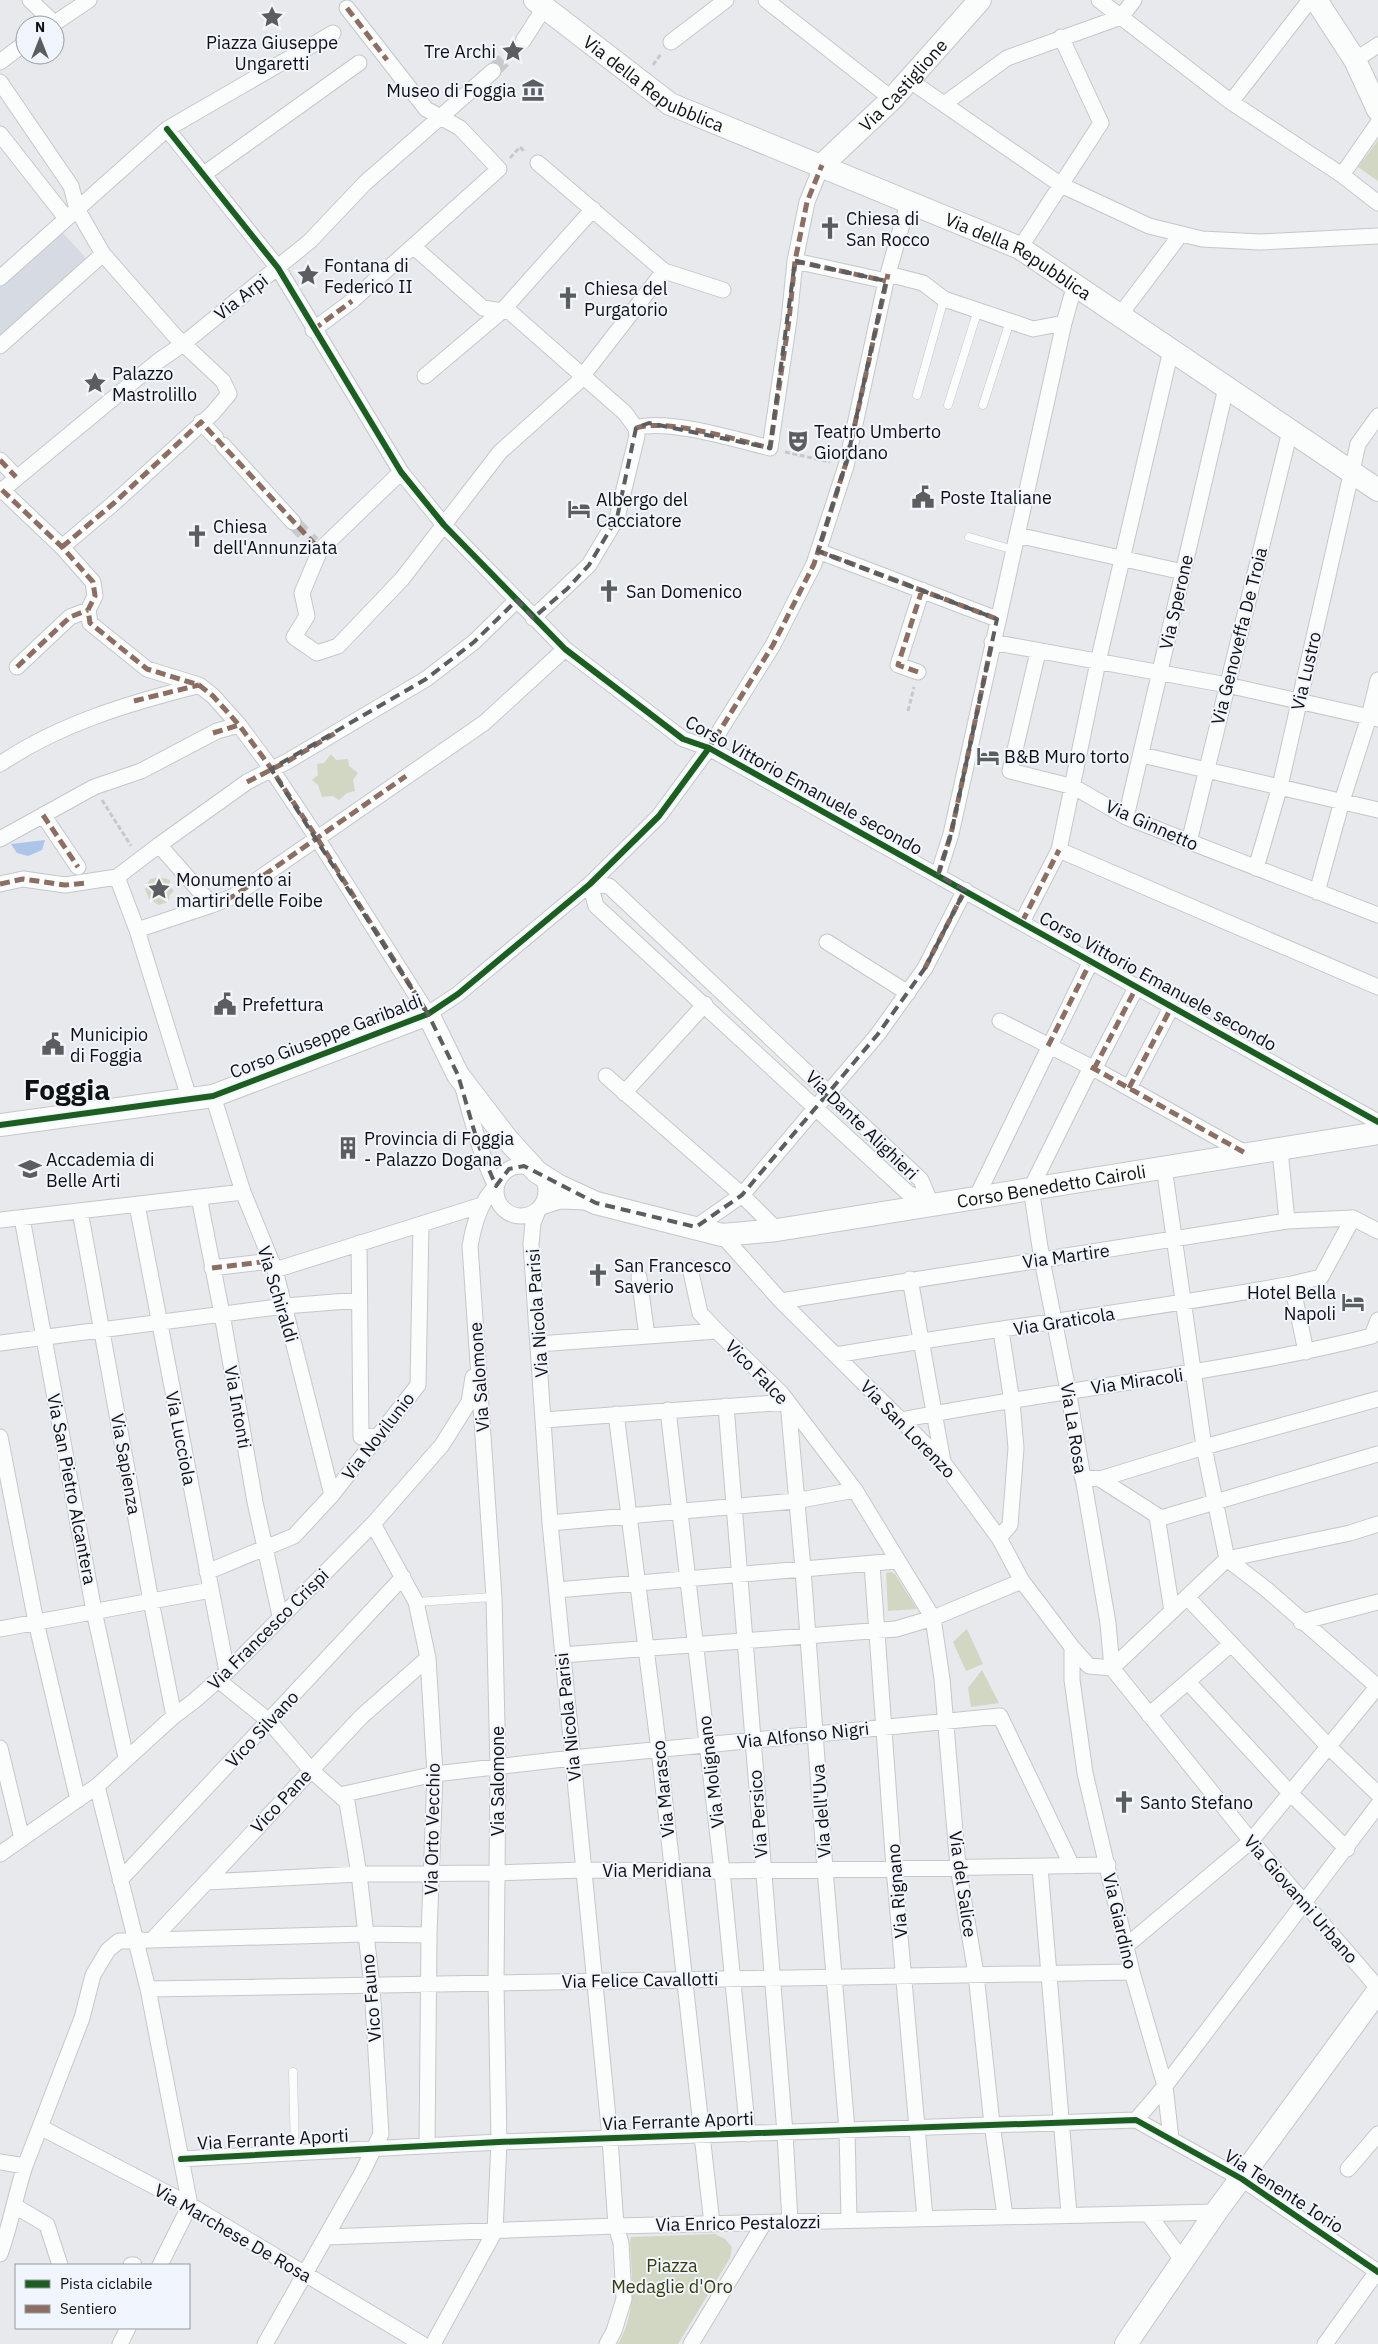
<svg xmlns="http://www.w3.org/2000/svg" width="1378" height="2344" viewBox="0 0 1378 2344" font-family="'IBM Plex Sans',sans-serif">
<rect width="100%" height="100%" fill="#e7e9ed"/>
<!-- built -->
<path fill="#d6dbe3" d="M61,231L86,258L0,339V287Z"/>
<!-- green -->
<path fill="#d2d7c4" d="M1378,140V181L1358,167Z
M331,754L336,760L348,759L349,766L358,773L353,780L355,791L347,793L339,800L333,796L322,797L318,785L312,780L318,775L317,764L324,763Z
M160,877L170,880V886L174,891L170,895L168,902L159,905L149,899L145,889L150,879Z
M891,1572L895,1574L917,1609L888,1611L886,1573Z
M967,1629L983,1664L966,1671L953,1642Z
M982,1670L999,1703L971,1707L968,1688Z
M715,2234L725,2239L732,2247L730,2258L678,2344H618C637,2312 632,2279 630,2243L631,2237Z"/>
<!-- water -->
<path fill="#acc5e9" d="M45,840L42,850L28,856L17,853L11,844Z"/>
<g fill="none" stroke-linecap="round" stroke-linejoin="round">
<!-- street-tunnel -->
<path stroke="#c7c9cc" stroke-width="15" stroke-dasharray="15 8" stroke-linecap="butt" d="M493,71L523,41
M293,522L313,543"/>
<defs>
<path id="lane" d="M917,395L944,299
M948,405L978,310
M983,405L1010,321
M969,537L1014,550
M416,1602L494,1597
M293,2072L295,2153"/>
<path id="street" d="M30,0L54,23
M766,0L892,99
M1099,0L1231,102L1342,175L1378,203
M52,25L89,0
M523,41L544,8
M671,42L726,0
M1355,60L1378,45
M0,62L25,43
M909,80L1061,185L1149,226L1202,239L1260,242L1378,236
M0,82L71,186L77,209L103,254L175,336L223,381L229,394L212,414L114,503L62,547
M1231,102L1310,0
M944,104L1007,58L1121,17L1134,0
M167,129L278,268L401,472L444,525L565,649L683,739L709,748L1378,1122
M0,134L66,218
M538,163L664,271L723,290
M204,174L359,63
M1342,175L1378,123
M414,247L483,308L510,312L625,413L636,428L637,436L617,518L589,565L533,618
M1020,248L1101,123L1061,37
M795,261L886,281
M888,274L923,283L944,299L1033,329L1064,323
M0,278L167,129L333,33
M1120,315L1181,234
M313,330L352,301L499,169L460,128L426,109L347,8
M0,346L103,254
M425,376L502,311L593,209
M201,422L216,438
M636,428C666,418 737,440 770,448L789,320L795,261L807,202L822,165
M223,445L293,522
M0,460L16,477
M401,472L320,550L302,593L307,616L294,637L317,653L338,646L402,579L500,452L577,383L664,271
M2,490L62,547L93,582L95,596L88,610L90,623L147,669L199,685L213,696L239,725L268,764L317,838L428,1014L458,994L590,884L659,816L709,748L773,645L814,564L846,466L886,281L908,203
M0,492L157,362L183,344L310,241L365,183L493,71
M1017,535L1183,572
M818,551L997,619
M992,642L1227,685L1378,719
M1038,652L1010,771L1074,787L1126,817L1378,915
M17,667L70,617L88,610
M918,672L898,665L922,590
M1142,755L1378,810
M0,764C59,724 129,703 197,686
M43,815L78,867
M1126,817L1226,388
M0,839L94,787L141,771L217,731L239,725
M1189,842L1290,431
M159,845L247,782L288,761L426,679L474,642L517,600
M1059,850L1378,987
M1256,868L1280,786L1358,444L1378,416
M938,875L951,834L1064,323L1075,284
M117,877L137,930L190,1101
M0,884L23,879L65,885L117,877L159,845L212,905L137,930
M590,884L609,886L921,1180L931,1204
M590,884L596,906L908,1193L931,1204
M1317,892L1342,801L1369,717L1378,680
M212,905L234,896L484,723L565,649
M1022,922L1059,850L1098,662L1171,350
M827,942L908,993
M1000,1021L1091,1067L1031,1188L1042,1260L1068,1390L1108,1623L1112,1668
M1091,1067L1247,1154
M1094,1069L1137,986
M606,1076L742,1195L777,1230
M463,1088C473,1122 480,1155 496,1186
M1129,1088L1172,1006
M624,1093L705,1004
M213,1096L243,1192L275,1270L332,1495
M1280,1150L1287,1221
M496 1191a25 25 0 1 1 50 0a25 25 0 1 1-50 0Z
M1164,1167L1204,1447L1227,1559L1266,1589L1378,1687
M199,1197L222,1314L255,1502L280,1616
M976,1198L1091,961
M137,1205L227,1672
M539,1208L533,1223L531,1244L550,1523L610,2138L616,2226L621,2243L624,2299L614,2331L607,2344
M539,1208L560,1201L586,1202
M80,1211L151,1601L174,1716
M22,1218L94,1611L126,1758
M0,1220L243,1192
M696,1227L742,1195L878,1034L925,968L965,890
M722,1235L781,1301L943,1462L999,1538L1022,1581L1072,1647V1680L1085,1773L1132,1972L1165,2086L1171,2139
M359,1243L361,1437L379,1436
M212,1268L270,1261
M690,1268L700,1313L717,1331
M275,1270L482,1205
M639,1277L647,1336
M910,1279L943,1462
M781,1301L1287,1221L1353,1218L1378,1231
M0,1343L285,1306L359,1300
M538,1344L717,1331L781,1393L855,1490L933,1618L942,1679L958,1867L976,1974L992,2124L1005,2216
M1306,1352L1292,1284L1321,1277L1353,1218
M836,1355C988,1329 1141,1311 1292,1284
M726,1406L785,2133L790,2222
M668,1410L722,1871L748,2134
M616,1414L659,1750L712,2224
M544,1420L788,1402L803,1569L825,1869L847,2130L849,2220
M901,1420C1057,1389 1217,1375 1372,1336L1378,1320
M0,1437L36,1622L78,1800
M1082,1477L1100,1479L1204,1447L1378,1399
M1100,1479L1161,1518L1378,1454
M1157,1516L1172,1611
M550,1523L795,1501L855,1490
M373,1524L416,1602L428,1658L435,1774L429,1935L427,2146
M999,1538L1010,1525L1016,1448L1012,1402L1001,1331
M872,1564L894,1868L925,2218
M207,1572L294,1536L332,1495L418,1385L421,1225
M557,1590L897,1561
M1187,1597L1329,1747L1378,1794
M1301,1622L1378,1602
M0,1629L211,1590
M1072,1647L1089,1666L1112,1668
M562,1655L896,1629L933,1618L1022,1581
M1112,1668L1251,1841L1378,1988
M1112,1668L1227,1559L1350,1533L1378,1524
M218,1680L269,1721L311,1770L347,1802L359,1874L372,1986L381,2134L362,2173L265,2344
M1188,1682L1290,1793L1347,1849
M1149,1715L1231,1644
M0,1748L22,1839
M97,1786L148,1989L190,2205L160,2265
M340,1795L435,1774L572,1758L1000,1716L1072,1866
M0,1854L97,1786L174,1716L194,1701L227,1672L373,1524L442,1445L469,1402L473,1377
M1040,1867L1069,2214
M120,1880L403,1577
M206,1882L359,1874L497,1873L583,1870L722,1871L1108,1865
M152,1940L365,1934L429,1935
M1126,1946L1251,1841L1378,1686
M148,1989L1132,1972
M1136,2120L1165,2086L1378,1805
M40,2127L190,2205L422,2344
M181,2159L499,2142L1136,2120L1242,2179L1378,2272
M0,2162L25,2166
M1348,2169L1378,2134
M15,2206L47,2225L60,2265
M1149,2215L1183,2261
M327,2237L616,2226L1216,2212
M0,2254C11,2224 15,2196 25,2166L82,2018L93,1975L108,1950L119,1941L152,1940L362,1716L428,1658
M131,2265H134
M120,2344L128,2328
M433,2344L495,2231L499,2142L496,1983L498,1768L494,1597L470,1246C474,1224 480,1202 496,1186
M691,2344L764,2223
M1325,2344L1378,2270"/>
<g id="secondary">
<path id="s1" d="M535,0L670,104L1020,248L1378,490"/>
<path d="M1316,0L1355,60L1378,110"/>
<path id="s2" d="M822,165L892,99L980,0"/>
<path id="s3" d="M0,1125L213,1096L428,1014L458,1075L507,1139L537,1172L559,1186L596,1203L722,1235L777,1230L1378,1133"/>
<path d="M1126,2344L1216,2212L1378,1991"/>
</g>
</defs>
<!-- lane casing -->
<use href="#lane" stroke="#c5c7ca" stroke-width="9"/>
<!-- street casing -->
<use href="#street" stroke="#c5c7ca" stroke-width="17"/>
<!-- secondary casing -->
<use href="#secondary" stroke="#c5c7ca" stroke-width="24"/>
<!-- path -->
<path stroke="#c7c8c9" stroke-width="3" stroke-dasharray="5 2.5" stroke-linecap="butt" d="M653,65L661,54
M510,158L520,147L525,152
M785,452L830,462
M908,711L914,687
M102,800L131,846"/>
<!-- lane -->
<use href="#lane" stroke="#fbfcfc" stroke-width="8"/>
<!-- street -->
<use href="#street" stroke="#fbfcfc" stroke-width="15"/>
<!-- secondary -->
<use href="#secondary" stroke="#fbfcfc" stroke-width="22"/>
<!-- quiet -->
<path stroke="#8d6e63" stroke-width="5" stroke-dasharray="10 5" stroke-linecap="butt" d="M347,8L387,60
M795,261L886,281
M313,330L352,301
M636,428C666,418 737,440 770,448L789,320L795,261L807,202L822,165
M0,460L16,477
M2,490L62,547L93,582L95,596L88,610L90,623L147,669L199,685L213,696L239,725L268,764L317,838L428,1014
M62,547L114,503L201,422L320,550
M818,551L997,619
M17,667L70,617L88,610
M918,672L898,665L922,590
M134,701L199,685
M213,733L239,725
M712,750L709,748L773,645L814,564L847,460L888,274
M247,782L288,761L337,732
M43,815L78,867
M938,875L951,834L992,642
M0,884L23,879L65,885L87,883
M212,905L234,896L406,776
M1022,922L1059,850
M925,968L965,890
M1048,1046L1091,961
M1091,1067L1247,1154
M1094,1069L1137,986
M1129,1088L1172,1006
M212,1268L270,1261"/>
<defs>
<path id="cycleway" d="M167,129L278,268L401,472L444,525L565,649L683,739L709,748L1378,1122
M0,1125L213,1096L428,1014L458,994L590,884L659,816L709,748
M181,2159L499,2142L1136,2120L1242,2179L1378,2272"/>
</defs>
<!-- cycleway casing -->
<use href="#cycleway" stroke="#f1f5fd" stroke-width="9"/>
<!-- cycleway -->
<use href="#cycleway" stroke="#1b5e20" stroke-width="6"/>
</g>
<!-- marked area -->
<path fill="none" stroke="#5b5d5f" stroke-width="4" stroke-dasharray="10 6" stroke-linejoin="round" d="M795,261L886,281L847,460L818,551L997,619L951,834L938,875L965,890L925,968L878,1034L742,1195L696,1227L596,1203L524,1166L509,1169L496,1186L478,1144L458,1075L428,1014L271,769L426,679L474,642L517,600L533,618L567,589L589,565L617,518L636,428L649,423L770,448Z"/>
<!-- icons -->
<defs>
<symbol id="sight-bare" viewBox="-9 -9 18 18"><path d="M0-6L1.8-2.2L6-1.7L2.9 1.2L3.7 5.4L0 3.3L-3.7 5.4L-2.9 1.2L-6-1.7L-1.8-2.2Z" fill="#5b5d5f" stroke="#f1f5fd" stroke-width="2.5" paint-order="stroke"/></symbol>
<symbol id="museum-bare" viewBox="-9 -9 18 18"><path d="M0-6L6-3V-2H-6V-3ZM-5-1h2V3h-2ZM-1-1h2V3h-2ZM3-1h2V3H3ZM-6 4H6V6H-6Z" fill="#5b5d5f" stroke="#f1f5fd" stroke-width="2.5" paint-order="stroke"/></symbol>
<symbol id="church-bare" viewBox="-9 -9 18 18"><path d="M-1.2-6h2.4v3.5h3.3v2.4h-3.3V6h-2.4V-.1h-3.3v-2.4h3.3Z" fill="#5b5d5f" stroke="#f1f5fd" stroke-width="2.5" paint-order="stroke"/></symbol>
<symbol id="theatre-bare" viewBox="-9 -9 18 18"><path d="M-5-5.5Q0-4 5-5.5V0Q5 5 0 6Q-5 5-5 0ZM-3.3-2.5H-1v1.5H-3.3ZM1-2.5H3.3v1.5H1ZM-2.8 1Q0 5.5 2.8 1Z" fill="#5b5d5f" stroke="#f1f5fd" stroke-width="2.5" paint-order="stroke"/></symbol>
<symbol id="civic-bare" viewBox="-9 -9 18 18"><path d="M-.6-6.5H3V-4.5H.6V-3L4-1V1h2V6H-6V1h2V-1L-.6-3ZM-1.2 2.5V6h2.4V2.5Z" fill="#5b5d5f" stroke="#f1f5fd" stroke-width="2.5" paint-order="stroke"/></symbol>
<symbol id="hotel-bare" viewBox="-9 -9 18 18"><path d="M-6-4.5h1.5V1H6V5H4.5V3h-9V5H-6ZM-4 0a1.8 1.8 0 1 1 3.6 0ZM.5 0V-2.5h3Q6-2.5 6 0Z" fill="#5b5d5f" stroke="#f1f5fd" stroke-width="2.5" paint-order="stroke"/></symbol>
<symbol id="building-bare" viewBox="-9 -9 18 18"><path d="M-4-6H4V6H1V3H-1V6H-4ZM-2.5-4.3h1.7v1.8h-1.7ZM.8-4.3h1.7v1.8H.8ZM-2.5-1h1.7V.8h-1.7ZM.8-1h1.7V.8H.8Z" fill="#5b5d5f" stroke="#f1f5fd" stroke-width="2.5" paint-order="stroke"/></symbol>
<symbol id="university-bare" viewBox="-9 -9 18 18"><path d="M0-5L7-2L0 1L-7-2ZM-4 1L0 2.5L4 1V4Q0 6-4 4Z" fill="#5b5d5f" stroke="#f1f5fd" stroke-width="2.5" paint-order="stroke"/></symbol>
</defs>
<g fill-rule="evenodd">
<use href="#sight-bare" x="256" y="1" width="32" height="32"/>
<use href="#sight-bare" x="497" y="35" width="32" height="32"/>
<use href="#museum-bare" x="517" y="74" width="32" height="32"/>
<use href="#church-bare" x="814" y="212" width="32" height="32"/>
<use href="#sight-bare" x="292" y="259" width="32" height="32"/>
<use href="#church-bare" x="552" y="282" width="32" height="32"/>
<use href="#sight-bare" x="79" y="367" width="32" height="32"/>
<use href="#theatre-bare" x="782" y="425" width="32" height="32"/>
<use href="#civic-bare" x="907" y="481" width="32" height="32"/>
<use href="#hotel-bare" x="563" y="493" width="32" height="32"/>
<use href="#church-bare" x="181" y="520" width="32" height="32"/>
<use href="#church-bare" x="593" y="575" width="32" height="32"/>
<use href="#hotel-bare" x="972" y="740" width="32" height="32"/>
<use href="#sight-bare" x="143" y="873" width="32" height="32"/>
<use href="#civic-bare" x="209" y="988" width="32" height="32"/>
<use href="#civic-bare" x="37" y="1028" width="32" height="32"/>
<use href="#building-bare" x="332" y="1132" width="32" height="32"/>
<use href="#university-bare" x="14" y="1153" width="32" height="32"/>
<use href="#church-bare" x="582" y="1259" width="32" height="32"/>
<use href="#hotel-bare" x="1337" y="1286" width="32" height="32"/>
<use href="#church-bare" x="1108" y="1786" width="32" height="32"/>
</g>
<g text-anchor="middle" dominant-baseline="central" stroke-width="4" stroke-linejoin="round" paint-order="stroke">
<!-- poi labels -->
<g font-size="18" fill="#0f1113" stroke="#f1f5fd" text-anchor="start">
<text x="272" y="42" text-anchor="middle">Piazza Giuseppe<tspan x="272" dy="21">Ungaretti</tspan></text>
<text x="496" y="51" text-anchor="end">Tre Archi</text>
<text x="516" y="90" text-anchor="end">Museo di Foggia</text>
<text x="846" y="218">Chiesa di<tspan x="846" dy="21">San Rocco</tspan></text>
<text x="324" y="265">Fontana di<tspan x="324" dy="21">Federico II</tspan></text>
<text x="584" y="288">Chiesa del<tspan x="584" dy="21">Purgatorio</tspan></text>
<text x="112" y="373">Palazzo<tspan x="112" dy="21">Mastrolillo</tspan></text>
<text x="814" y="431">Teatro Umberto<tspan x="814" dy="21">Giordano</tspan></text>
<text x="940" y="497">Poste Italiane</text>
<text x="596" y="499">Albergo del<tspan x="596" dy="21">Cacciatore</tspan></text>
<text x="213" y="526">Chiesa<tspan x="213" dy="21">dell'Annunziata</tspan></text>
<text x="626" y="591">San Domenico</text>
<text x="1004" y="756">B&amp;B Muro torto</text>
<text x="176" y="879">Monumento ai<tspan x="176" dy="21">martiri delle Foibe</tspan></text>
<text x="242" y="1004">Prefettura</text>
<text x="70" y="1034">Municipio<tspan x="70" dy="21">di Foggia</tspan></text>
<text x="364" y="1138">Provincia di Foggia<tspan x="364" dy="21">- Palazzo Dogana</tspan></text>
<text x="46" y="1159">Accademia di<tspan x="46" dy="21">Belle Arti</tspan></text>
<text x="614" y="1265">San Francesco<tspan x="614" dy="21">Saverio</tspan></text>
<text x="1336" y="1292" text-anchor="end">Hotel Bella<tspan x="1336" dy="21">Napoli</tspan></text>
<text x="1140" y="1802">Santo Stefano</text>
</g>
<!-- street labels -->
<g font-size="18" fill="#0f1113" stroke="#f1f5fd">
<text stroke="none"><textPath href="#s1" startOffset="146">Via della Repubblica</textPath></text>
<text stroke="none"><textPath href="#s2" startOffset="114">Via Castiglione</textPath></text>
<text stroke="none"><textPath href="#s1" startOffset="551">Via della Repubblica</textPath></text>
<text transform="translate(241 297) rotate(-38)">Via Arpi</text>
<text transform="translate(1176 602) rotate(-77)">Via Sperone</text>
<text transform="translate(1239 636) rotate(-76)">Via Genoveffa De Troia</text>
<text transform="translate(1306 671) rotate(-77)">Via Lustro</text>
<text transform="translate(804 785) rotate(29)">Corso Vittorio Emanuele secondo</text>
<text transform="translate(1152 825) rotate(24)">Via Ginnetto</text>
<text transform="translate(1158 981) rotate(29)">Corso Vittorio Emanuele secondo</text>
<text transform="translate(326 1036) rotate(-21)">Corso Giuseppe Garibaldi</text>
<text transform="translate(862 1125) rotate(44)">Via Dante Alighieri</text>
<text stroke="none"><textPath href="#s3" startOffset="1168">Corso Benedetto Cairoli</textPath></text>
<text transform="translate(1066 1256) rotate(-8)">Via Martire</text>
<text transform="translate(278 1294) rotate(73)">Via Schiraldi</text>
<text transform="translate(537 1313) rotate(-94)">Via Nicola Parisi</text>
<text transform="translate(1064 1321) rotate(-9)">Via Graticola</text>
<text transform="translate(757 1372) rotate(46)">Vico Falce</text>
<text transform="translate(479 1377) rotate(-94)">Via Salomone</text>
<text transform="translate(1137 1381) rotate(-8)">Via Miracoli</text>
<text transform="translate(238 1407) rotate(80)">Via Intonti</text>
<text transform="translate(1074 1428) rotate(81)">Via La Rosa</text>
<text transform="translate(908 1429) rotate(46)">Via San Lorenzo</text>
<text transform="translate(378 1436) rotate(-52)">Via Novilunio</text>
<text transform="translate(181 1438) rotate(79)">Via Lucciola</text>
<text transform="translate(126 1464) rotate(80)">Via Sapienza</text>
<text transform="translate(72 1489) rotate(79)">Via San Pietro Alcantera</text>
<text transform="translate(268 1629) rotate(-45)">Via Francesco Crispi</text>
<text transform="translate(568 1717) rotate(-96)">Via Nicola Parisi</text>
<text transform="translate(262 1729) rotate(-47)">Vico Silvano</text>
<text transform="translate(803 1735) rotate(-6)">Via Alfonso Nigri</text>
<text transform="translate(711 1772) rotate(-97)">Via Molignano</text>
<text transform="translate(497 1781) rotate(-90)">Via Salomone</text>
<text transform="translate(663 1789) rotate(-96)">Via Marasco</text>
<text transform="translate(281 1801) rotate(-47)">Vico Pane</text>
<text transform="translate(821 1811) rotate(-94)">Via dell'Uva</text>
<text transform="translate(758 1814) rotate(-94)">Via Persico</text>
<text transform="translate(432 1829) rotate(-89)">Via Orto Vecchio</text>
<text x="657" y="1870">Via Meridiana</text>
<text transform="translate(963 1884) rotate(82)">Via del Salice</text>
<text transform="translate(897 1891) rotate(-95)">Via Rignano</text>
<text transform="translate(1301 1899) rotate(49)">Via Giovanni Urbano</text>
<text transform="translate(1120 1921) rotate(77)">Via Giardino</text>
<text transform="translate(640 1980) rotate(-1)">Via Felice Cavallotti</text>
<text transform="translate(371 1998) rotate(-95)">Vico Fauno</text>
<text transform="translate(678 2121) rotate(-2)">Via Ferrante Aporti</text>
<text transform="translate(273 2139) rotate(-3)">Via Ferrante Aporti</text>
<text transform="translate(1284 2191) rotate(33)">Via Tenente Iorio</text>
<text transform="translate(738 2223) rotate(-1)">Via Enrico Pestalozzi</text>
<text transform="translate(233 2233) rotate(30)">Via Marchese De Rosa</text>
</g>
<!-- park labels -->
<g font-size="18" fill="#363d0e" stroke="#f1f5fd">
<text x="672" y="2265">Piazza<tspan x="672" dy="21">Medaglie d'Oro</tspan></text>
</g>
<!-- town labels -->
<g font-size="28" font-weight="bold" fill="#0f1113" stroke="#f1f5fd">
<text x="67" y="1089">Foggia</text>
</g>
</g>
<!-- legend -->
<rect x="15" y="2264" width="175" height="65" fill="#f1f5fd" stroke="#979a9f"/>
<rect x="25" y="2280" width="25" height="8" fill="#1b5e20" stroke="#979a9f"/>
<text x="60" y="2289" font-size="15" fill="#0f1113">Pista ciclabile</text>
<rect x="25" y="2305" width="25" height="8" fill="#8d6e63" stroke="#979a9f"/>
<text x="60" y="2314" font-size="15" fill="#0f1113">Sentiero</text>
<!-- north arrow -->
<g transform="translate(40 40)"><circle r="24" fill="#f1f5fd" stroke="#979a9f"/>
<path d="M0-4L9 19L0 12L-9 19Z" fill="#5b5d5f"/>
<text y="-8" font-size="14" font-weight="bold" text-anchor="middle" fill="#0f1113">N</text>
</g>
</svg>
